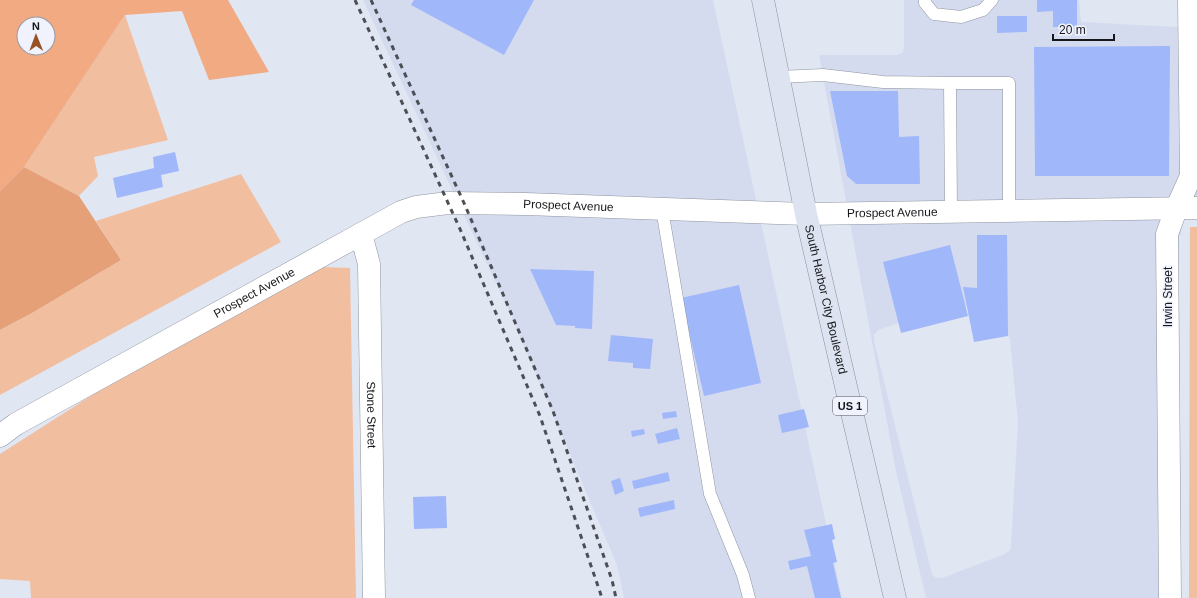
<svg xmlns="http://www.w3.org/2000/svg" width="1197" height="598" viewBox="0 0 1197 598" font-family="Arial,sans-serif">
<rect width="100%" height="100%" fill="#e1e6f3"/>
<!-- built -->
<path fill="#d4dbef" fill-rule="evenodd" d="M363,0H713L842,598H624L617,565L510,313Z
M904,0H1079L1081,22L1197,28V217H1187L1181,223V235L1179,236L1180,598H926L896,471L819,55H898L903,52L904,46ZM969,306L1003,333L1008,336L1010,339L1018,422L1011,545L1010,550L1005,554L942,578H936L932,574L874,341V335L878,330L899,323Z"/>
<!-- green -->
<path fill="#f2bea0" d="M125,15L168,140L94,157L98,176L79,196L24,167Z
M241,174L281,242L0,395V330L32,313L121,260L96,221Z
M1190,227H1197V598H1189Z
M324,267L350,268L356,598H31L30,581L0,579V454L97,392Z"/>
<!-- forest -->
<path fill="#e6a078" d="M24,167L79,196L121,260L32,313L0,330V191Z"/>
<!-- water -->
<path fill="#f1aa82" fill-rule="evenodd" d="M0,0H228L269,72L209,80L182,11L125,15L24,167L0,191ZM24,24H48V48H24Z"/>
<!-- building -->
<path fill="#a0b7fa" d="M414,0H534L504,55L411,5Z
M1037,0H1077V26L1053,27V11L1037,12Z
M997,16H1027V32L997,33Z
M1170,46L1169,176H1035L1034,47Z
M830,91H898L899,137L919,136L920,184H856L847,176Z
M175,152L179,171L161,175L163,187L117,198L113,178L154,168L153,157Z
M977,235H1007L1008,336L974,342L963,287L977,288Z
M950,245L968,316L901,333L883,262Z
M530,269L594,271L592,329L575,328V326L556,325Z
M739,285L761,383L704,396L681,298Z
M611,335L653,339L650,369L633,368V363L608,361Z
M804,409L809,427L782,433L778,415Z
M676,411L677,417L663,419L662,413Z
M677,428L680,439L658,444L655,434Z
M644,429L645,434L632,437L631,431Z
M668,472L670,481L634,489L632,481Z
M620,478L624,491L615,495L611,481Z
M446,496L447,528L414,529L413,497Z
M674,500L675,509L640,517L638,508Z
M832,524L835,539L832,540L837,562L833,563L841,598H815L807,566L790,570L788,561L811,556L804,530Z"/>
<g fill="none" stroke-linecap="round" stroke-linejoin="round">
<defs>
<path id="service" d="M925,0V3L934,14L961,17L983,10L992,0
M778,77L823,75L883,82L950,83
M662,209L710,494L743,575L749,598
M951,211L950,83H1009V210"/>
<g id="minor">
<path id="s1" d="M361,234L369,264L374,598"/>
<path id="s2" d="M0,436L16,424L361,234L401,212L416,207L448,203L526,204L806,214L1197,208"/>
<path d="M1170,598L1167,234L1177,207L1191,176L1189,0"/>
</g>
<g id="primary">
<path id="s3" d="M763,0L806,214L895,598"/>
</g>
</defs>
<!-- service casing -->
<use href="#service" stroke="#8f949f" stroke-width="13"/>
<!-- minor casing -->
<use href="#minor" stroke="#8f949f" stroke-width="23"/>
<!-- primary casing -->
<use href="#primary" stroke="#898fa0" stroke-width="23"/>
<!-- service -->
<use href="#service" stroke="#fff" stroke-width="12"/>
<!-- minor -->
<use href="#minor" stroke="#fff" stroke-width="22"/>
<!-- primary -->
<use href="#primary" stroke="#dde3f1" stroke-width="22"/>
<!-- rail -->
<path stroke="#4d4f56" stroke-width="3" stroke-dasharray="5 5" stroke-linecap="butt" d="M355,0L460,229L540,416L602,598
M371,0L464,203L553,411L612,580L616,598"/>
</g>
<g text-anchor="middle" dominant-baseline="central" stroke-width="3" stroke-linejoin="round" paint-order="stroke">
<!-- shield labels -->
<rect fill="#f0f3fe" stroke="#57595f" stroke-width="1" x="833" y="397" width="34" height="18" rx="3"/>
<g font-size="11" font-weight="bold" fill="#16171b">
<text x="850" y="406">US 1</text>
</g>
<!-- street labels -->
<g font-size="12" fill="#16171b" stroke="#f0f3fe">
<text stroke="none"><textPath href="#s2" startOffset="628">Prospect Avenue</textPath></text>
<text stroke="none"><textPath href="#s2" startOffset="952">Prospect Avenue</textPath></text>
<text stroke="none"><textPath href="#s2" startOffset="292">Prospect Avenue</textPath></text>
<text transform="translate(1168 297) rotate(-90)">Irwin Street</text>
<text stroke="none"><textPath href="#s3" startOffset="306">South Harbor City Boulevard</textPath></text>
<text stroke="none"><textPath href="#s1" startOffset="182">Stone Street</textPath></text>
</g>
</g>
<!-- north arrow -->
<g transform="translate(36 36) rotate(359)"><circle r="19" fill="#f0f3fe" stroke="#999ba3"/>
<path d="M0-3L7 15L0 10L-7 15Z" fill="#975226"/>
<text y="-6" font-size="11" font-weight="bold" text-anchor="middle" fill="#16171b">N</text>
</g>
<!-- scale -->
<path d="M1053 34v6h61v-6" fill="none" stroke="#16171b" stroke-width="2"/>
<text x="1059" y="34" font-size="12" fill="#16171b" stroke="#f0f3fe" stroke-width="3" paint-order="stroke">20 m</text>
</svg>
